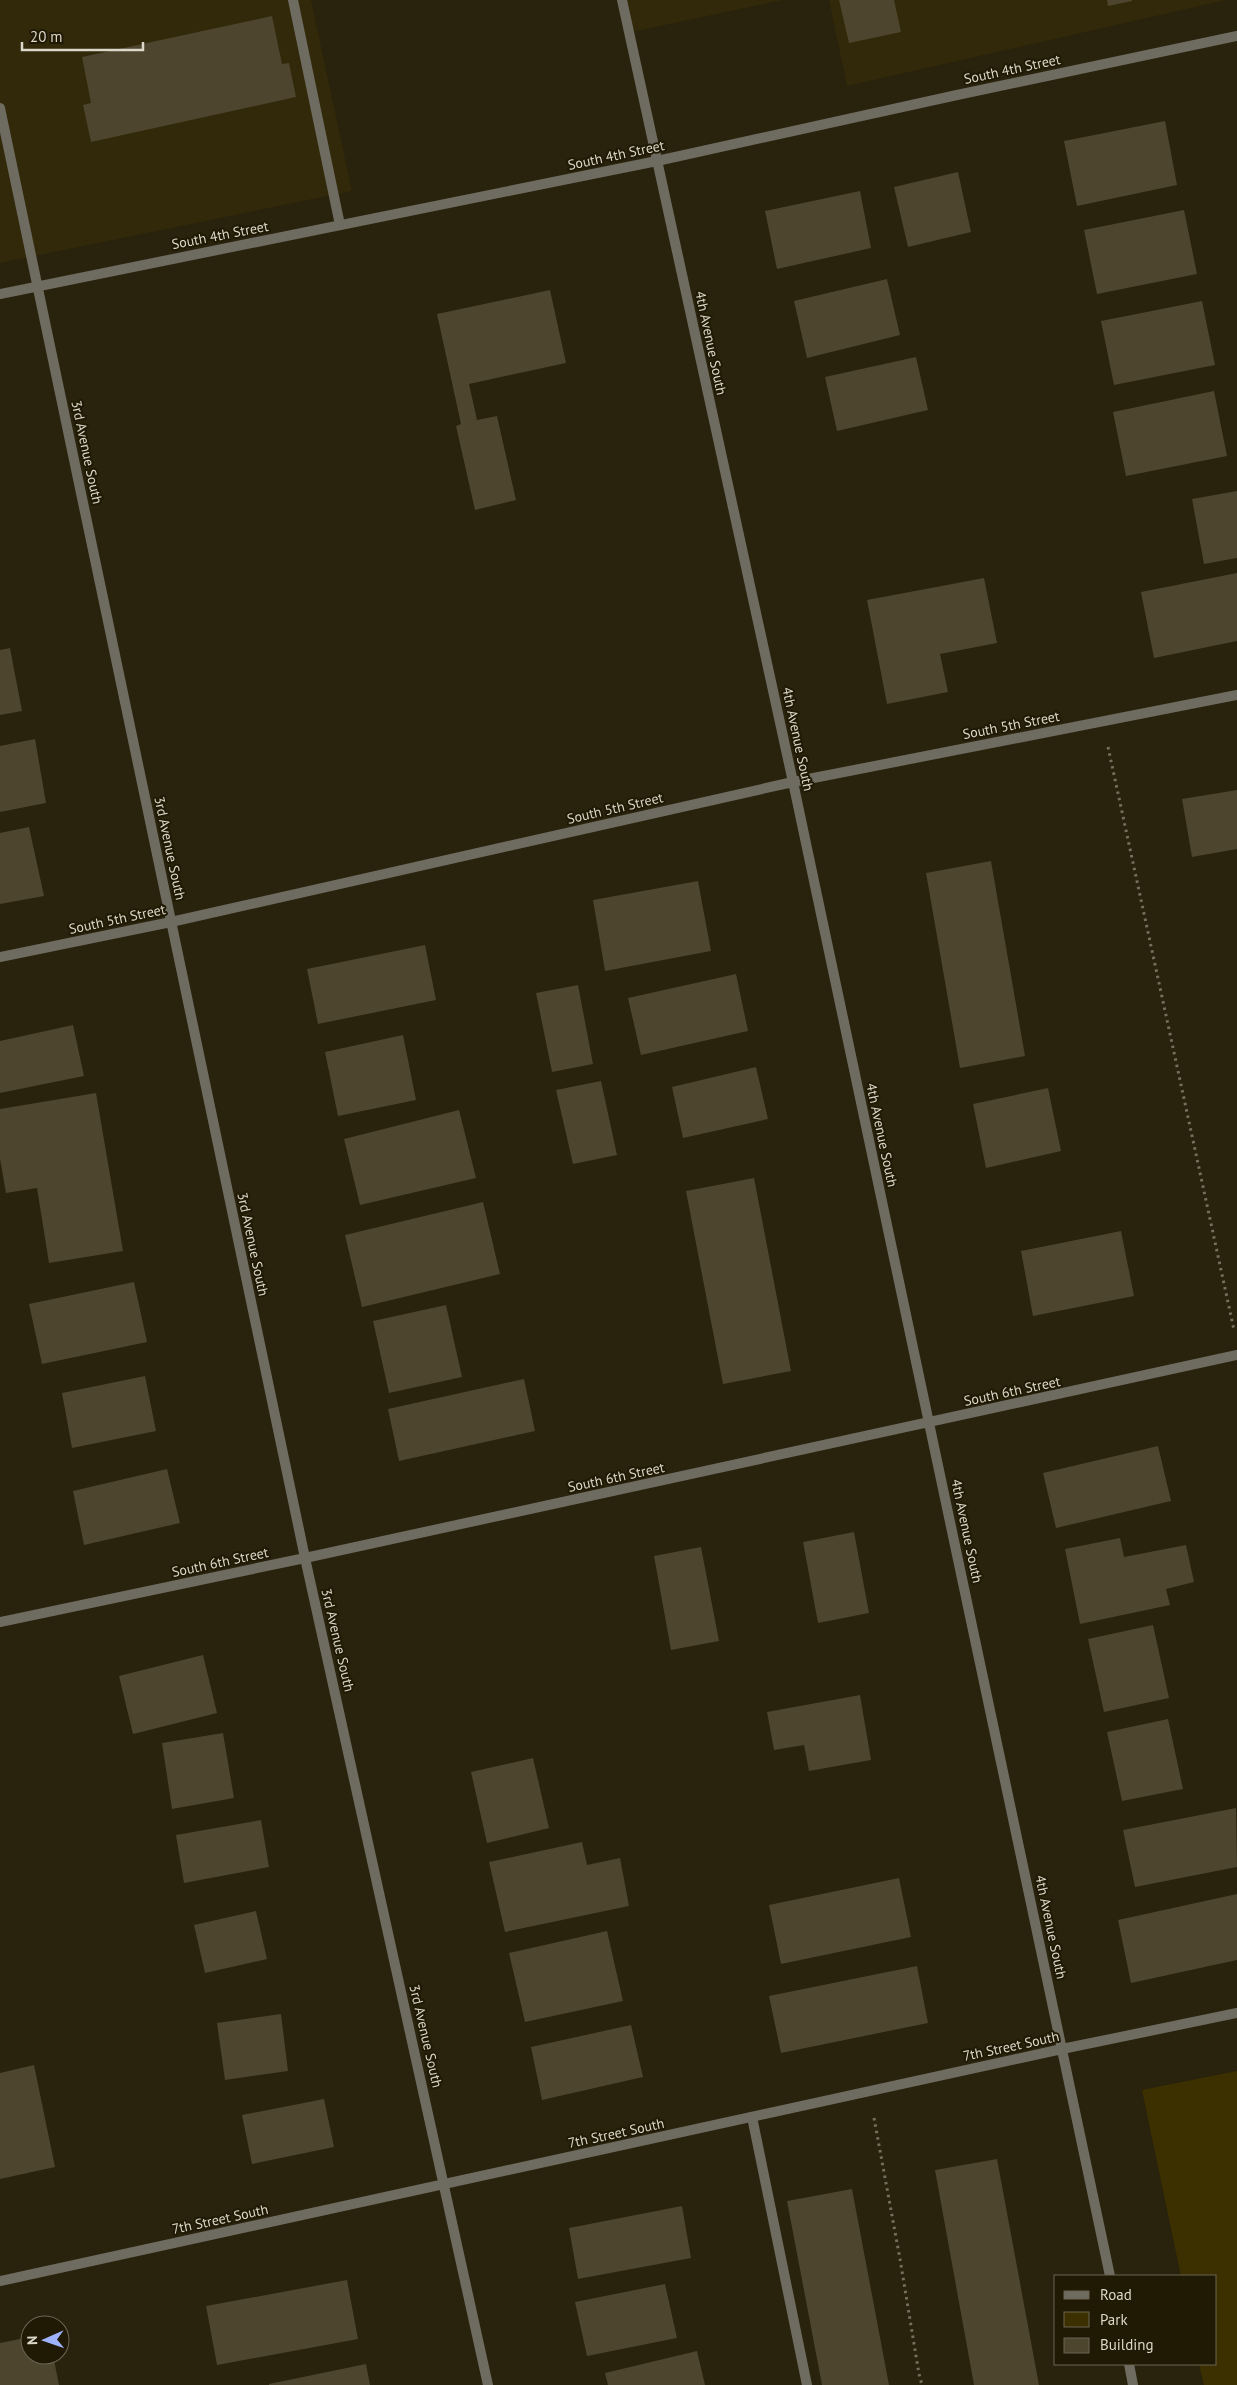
<svg xmlns="http://www.w3.org/2000/svg" width="1237" height="2385" viewBox="0 0 1237 2385" font-family="'PT Sans',sans-serif">
<rect width="100%" height="100%" fill="#29220c"/>
<!-- built -->
<path fill="#32280a" d="M0,0H311L352,191L0,263Z
M626,0H783L632,32Z
M829,0H1226L847,86Z"/>
<!-- green -->
<path fill="#3d3000" d="M1237,2071V2385H1204L1199,2364H1216V2276H1181L1142,2090Z"/>
<!-- building -->
<path fill="#4d452e" d="M839,0H894L901,32L849,43Z
M1107,0H1132V1L1108,6Z
M272,16L282,64L289,63L296,97L91,142L83,105L91,103L82,57Z
M1165,121L1177,185L1077,206L1064,141Z
M958,172L971,232L908,247L894,187Z
M860,191L871,248L777,269L765,211Z
M1184,210L1197,274L1097,294L1084,230Z
M887,279L900,335L807,358L794,301Z
M550,290L566,363L469,384L477,420L497,416L516,500L475,510L456,426L461,424L437,314Z
M1202,301L1215,365L1114,385L1101,321Z
M916,357L928,410L837,431L825,377Z
M1214,391L1227,456L1126,476L1113,412Z
M1237,491V558L1204,564L1192,499Z
M1237,573V641L1154,658L1141,592Z
M984,578L997,643L940,654L948,692L887,704L867,600Z
M10,648L22,711L0,715V650Z
M35,739L46,803L0,812V746Z
M1237,790V849L1192,857L1182,799Z
M29,827L44,896L0,904V833Z
M991,861L1025,1056L960,1068L926,873Z
M698,881L711,951L605,971L593,900Z
M425,945L436,1000L318,1024L307,969Z
M736,974L748,1031L641,1055L628,998Z
M578,985L593,1064L552,1072L536,993Z
M73,1025L84,1076L0,1093V1041Z
M403,1035L416,1100L338,1116L325,1052Z
M756,1067L768,1119L683,1138L672,1087Z
M601,1081L617,1155L573,1164L556,1090Z
M1048,1088L1061,1151L986,1168L973,1104Z
M96,1093L123,1251L49,1263L37,1188L6,1193L0,1159V1109Z
M459,1110L476,1178L360,1205L344,1139Z
M754,1178L791,1371L723,1384L686,1191Z
M483,1202L500,1274L362,1307L345,1235Z
M1121,1231L1134,1296L1033,1316L1021,1251Z
M134,1282L147,1342L42,1364L29,1304Z
M446,1305L462,1377L389,1393L373,1321Z
M145,1376L156,1431L72,1448L62,1393Z
M524,1379L535,1431L399,1461L388,1409Z
M1158,1446L1171,1501L1056,1528L1043,1473Z
M167,1469L180,1523L84,1545L73,1491Z
M854,1532L869,1613L818,1623L803,1542Z
M1120,1538L1124,1557L1186,1545L1194,1582L1166,1589L1170,1605L1080,1624L1065,1549Z
M701,1547L719,1641L671,1650L654,1556Z
M1153,1625L1169,1698L1104,1712L1088,1639Z
M203,1655L217,1713L133,1734L119,1676Z
M860,1695L871,1760L809,1771L804,1745L774,1750L767,1712Z
M1168,1719L1183,1789L1122,1801L1107,1732Z
M223,1733L234,1798L172,1809L162,1743Z
M533,1758L549,1828L487,1843L471,1772Z
M1236,1808L1237,1867L1135,1887L1123,1830Z
M261,1820L269,1867L184,1883L176,1835Z
M582,1842L587,1865L620,1858L629,1906L505,1932L489,1862Z
M899,1878L911,1937L781,1964L769,1905Z
M1237,1894V1960L1131,1983L1118,1920Z
M256,1911L267,1959L205,1973L194,1925Z
M607,1931L623,2001L525,2022L509,1953Z
M917,1966L928,2023L781,2053L769,1996Z
M281,2014L288,2071L225,2080L217,2023Z
M631,2025L643,2077L542,2100L531,2047Z
M34,2065L55,2167L0,2179V2073Z
M324,2099L334,2147L252,2164L242,2115Z
M997,2159L1039,2385H974L935,2170Z
M852,2189L889,2385H822L787,2201Z
M682,2206L691,2258L578,2279L569,2228Z
M347,2280L358,2339L217,2365L206,2306Z
M665,2284L677,2338L587,2356L575,2302Z
M30,2337V2355H53L59,2385H0V2343Z
M697,2351L705,2385H608L605,2373Z
M366,2364L370,2385H269V2384Z"/>
<g fill="none" stroke-linecap="round" stroke-linejoin="round">
<!-- path -->
<path stroke="#75705d" stroke-width="3" stroke-dasharray="2.5 4" stroke-linecap="butt" d="M1108,747L1234,1330
M874,2118L900,2259L919,2374L922,2385"/>
<!-- service -->
<path stroke="#6e6b60" stroke-width="10" d="M293,0L340,225
M752,2117L807,2385"/>
<!-- minor -->
<path stroke="#6e6b60" stroke-width="10" d="M622,0L793,782L1110,2276
M0,108L305,1558L488,2385
M0,294L657,161L957,95L1237,36
M0,957L171,922L793,782L1237,695
M0,1622L305,1558L1237,1355
M0,2281L1062,2049L1237,2013
M1129,2364L1133,2385"/>
</g>
<g text-anchor="middle" dominant-baseline="central" stroke-width="4" stroke-linejoin="round" paint-order="stroke">
<!-- street labels -->
<g font-size="14" fill="#dbd7c9" stroke="#201904">
<text transform="translate(1012 69) rotate(-12)">South 4th Street</text>
<text transform="translate(616 155) rotate(-12)">South 4th Street</text>
<text transform="translate(220 235) rotate(-11)">South 4th Street</text>
<text transform="translate(711 343) rotate(78)">4th Avenue South</text>
<text transform="translate(87 452) rotate(78)">3rd Avenue South</text>
<text transform="translate(1011 725) rotate(-11)">South 5th Street</text>
<text transform="translate(798 739) rotate(78)">4th Avenue South</text>
<text transform="translate(615 808) rotate(-13)">South 5th Street</text>
<text transform="translate(170 848) rotate(78)">3rd Avenue South</text>
<text transform="translate(117 919) rotate(-12)">South 5th Street</text>
<text transform="translate(882 1135) rotate(78)">4th Avenue South</text>
<text transform="translate(253 1244) rotate(78)">3rd Avenue South</text>
<text transform="translate(1012 1391) rotate(-12)">South 6th Street</text>
<text transform="translate(616 1477) rotate(-12)">South 6th Street</text>
<text transform="translate(967 1531) rotate(78)">4th Avenue South</text>
<text transform="translate(220 1562) rotate(-12)">South 6th Street</text>
<text transform="translate(338 1640) rotate(77)">3rd Avenue South</text>
<text transform="translate(1051 1927) rotate(78)">4th Avenue South</text>
<text transform="translate(426 2036) rotate(77)">3rd Avenue South</text>
<text transform="translate(1011 2046) rotate(-12)">7th Street South</text>
<text transform="translate(616 2133) rotate(-12)">7th Street South</text>
<text transform="translate(220 2219) rotate(-12)">7th Street South</text>
</g>
</g>
<!-- legend -->
<rect x="1054" y="2275" width="162" height="90" fill="#201904" stroke="#6b6553"/>
<rect x="1064" y="2291" width="25" height="8" fill="#6e6b60" stroke="#6b6553"/>
<text x="1100" y="2300" font-size="15" fill="#dbd7c9">Road</text>
<rect x="1064" y="2312" width="25" height="15" fill="#3d3000" stroke="#6b6553"/>
<text x="1100" y="2325" font-size="15" fill="#dbd7c9">Park</text>
<rect x="1064" y="2338" width="25" height="15" fill="#4d452e" stroke="#6b6553"/>
<text x="1100" y="2350" font-size="15" fill="#dbd7c9">Building</text>
<!-- north arrow -->
<g transform="translate(45 2340) rotate(268)"><circle r="24" fill="#201904" stroke="#6b6553"/>
<path d="M0-4L9 19L0 12L-9 19Z" fill="#9fb3fd"/>
<text y="-8" font-size="14" font-weight="bold" text-anchor="middle" fill="#dbd7c9">N</text>
</g>
<!-- scale -->
<path d="M22 42v8h121v-8" fill="none" stroke="#dbd7c9" stroke-width="2.5"/>
<text x="30" y="42" font-size="15" fill="#dbd7c9" stroke="#201904" stroke-width="4" paint-order="stroke">20 m</text>
</svg>
